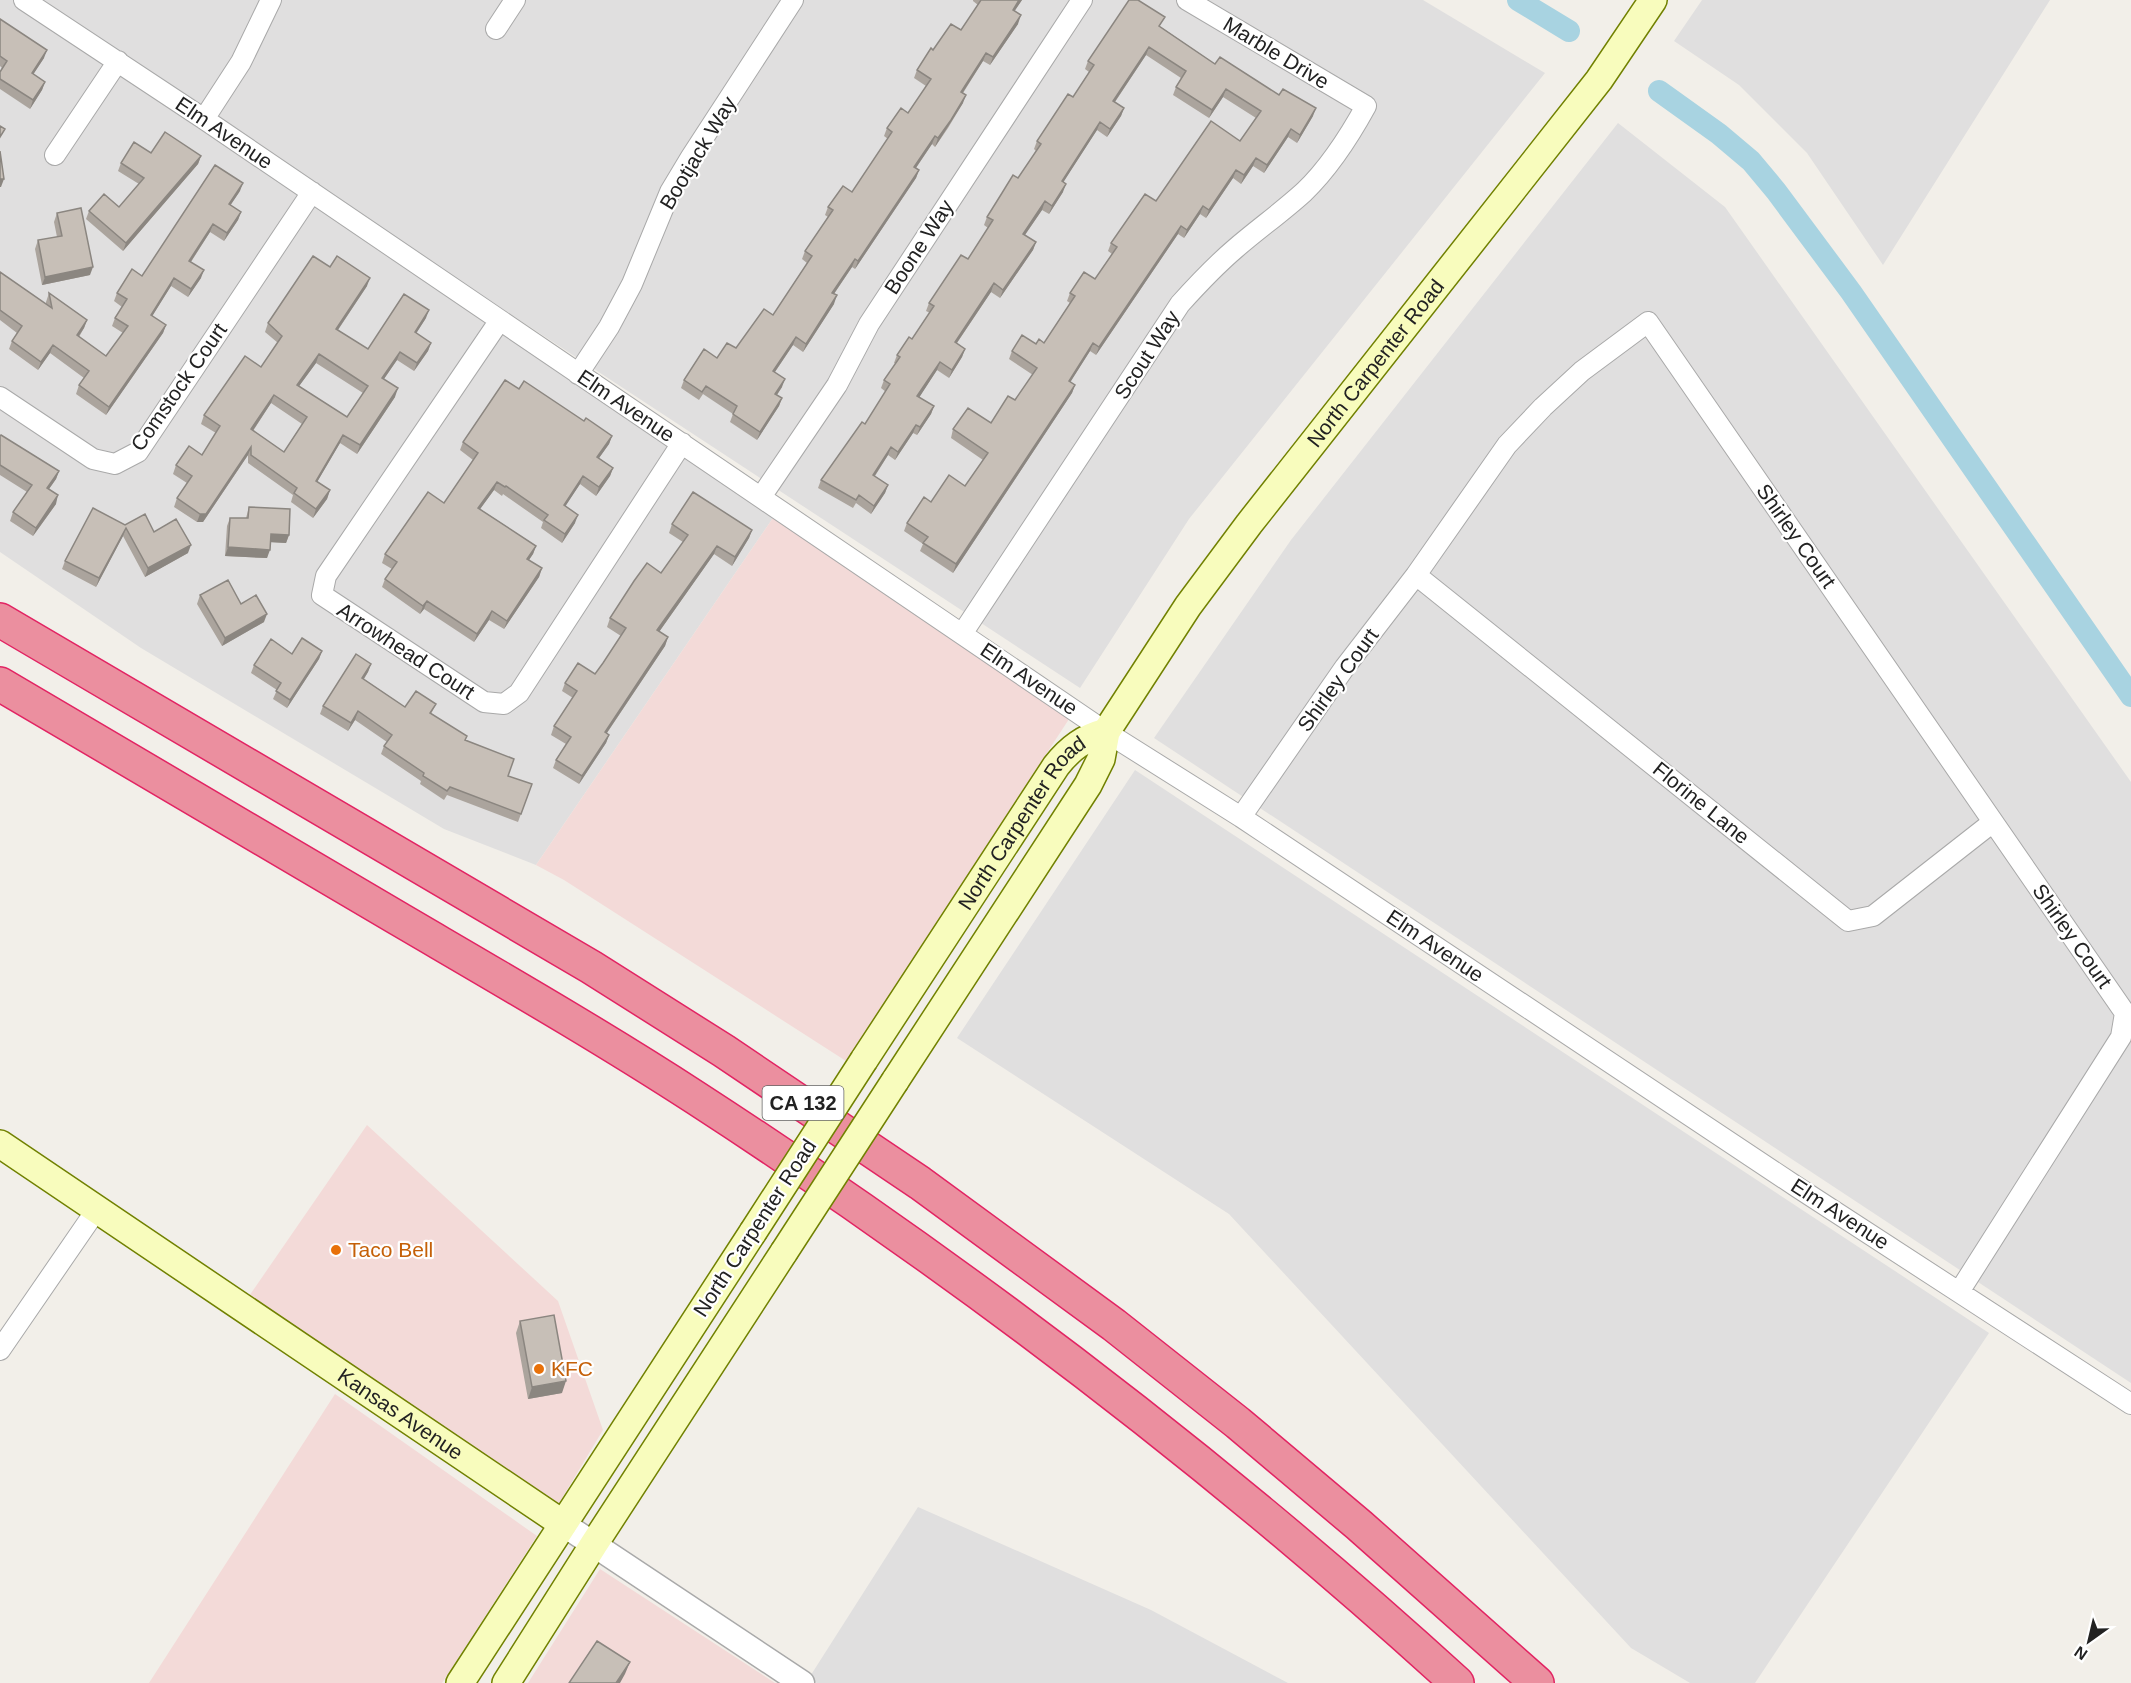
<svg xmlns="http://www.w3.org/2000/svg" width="2131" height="1683" font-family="Arial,sans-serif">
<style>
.residential{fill:#e0dfdf}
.commercial{fill:#f3dad8}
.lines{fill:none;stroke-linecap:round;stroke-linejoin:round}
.canal{stroke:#a8d3e1;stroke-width:22}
.minor-casing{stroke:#a9a9a9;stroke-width:22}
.tertiary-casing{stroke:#a9a9a9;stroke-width:27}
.secondary-casing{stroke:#718101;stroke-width:30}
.motorway-casing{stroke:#e22463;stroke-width:36}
.minor{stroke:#fff;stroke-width:20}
.tertiary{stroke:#fff;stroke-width:24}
.secondary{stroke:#f8fcbd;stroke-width:27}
.motorway{stroke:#eb8f9f;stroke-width:33}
.secondary-bridge-casing{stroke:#718101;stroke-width:30;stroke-linecap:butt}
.secondary-bridge{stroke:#f8fcbd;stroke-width:27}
.wall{fill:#aba49d;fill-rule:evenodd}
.shaded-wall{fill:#8b8680}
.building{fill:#c7bfb7;stroke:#8b8680;stroke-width:1.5;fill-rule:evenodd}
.food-dot{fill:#e8710a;stroke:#fff;stroke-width:2}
.labels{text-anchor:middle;stroke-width:4.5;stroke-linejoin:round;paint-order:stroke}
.shield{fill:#fff;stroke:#646464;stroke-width:1.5}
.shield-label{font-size:20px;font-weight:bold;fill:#222}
.street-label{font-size:21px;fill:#222;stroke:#fff}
.food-label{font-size:21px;fill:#c56008;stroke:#fff;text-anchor:start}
</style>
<rect width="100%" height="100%" fill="#f2efe9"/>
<!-- residential -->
<path class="residential" d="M0 0H14L775 515 536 865 444 829 141 648 0 552Z
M32 0H1423L1545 73 1189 519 1080 688Z
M1702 0H2050L1883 265 1807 153 1739 85 1674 41Z
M1618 123 1725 207 2131 782V1383L1154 738 1291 540Z
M1135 770 1989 1333 1755 1683H1690L1631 1648 1229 1214 957 1038Z
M918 1507 1151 1610 1288 1683H817L809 1678Z"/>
<!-- commercial -->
<path class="commercial" d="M775 515 1071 716 846 1061 564 880 536 865Z
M367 1125 558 1301 603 1430 556 1508 245 1302Z
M335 1394 537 1536 442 1683H149Z
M600 1569 775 1683H528Z"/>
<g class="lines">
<!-- canal -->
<path class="canal" d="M1518 0 1569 31
M1659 91 1719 134 1751 161 1776 191 1851 292 2131 696"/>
<defs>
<path id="minor" d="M24 0 204 119 1106 732 1241 817 1797 1187 2131 1404
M496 29 515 0
M204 119 241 62 271 0
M55 155 118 61
M500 320 326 576 322 595 484 702 504 704 519 693 682 443
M578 374 609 327 632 284 670 192 691 157 793 0
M0 397 93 459 115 464 138 452 312 192
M761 497 837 385 869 324 1082 0
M1416 575 1848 921 1873 916 1993 822
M962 634 1180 304C1198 284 1216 265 1236 248 1258 229 1282 212 1304 192 1329 168 1349 137 1366 106L1187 0
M1241 817 1345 667 1416 575 1507 445 1543 407 1582 371 1648 322 2125 1013 2121 1037 1959 1292
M0 1350 97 1209"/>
<path id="tertiary" d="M563 1524 802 1683"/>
<g id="secondary">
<path id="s1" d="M864 1060 1056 766C1070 748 1084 738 1106 732"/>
<path id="s2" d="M895 1081 1088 785 1101 759 1106 732 1188 606 1249 524 1599 80 1653 0"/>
<path id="s3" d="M0 1144 563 1524"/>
<path d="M460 1683 753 1232"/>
<path d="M506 1683 594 1544 784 1252"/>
</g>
<path id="motorway" d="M0 620 591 967 724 1051 920 1183 1114 1325 1238 1423 1359 1525 1537 1683
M0 684C133 763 266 841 399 919 498 977 599 1035 696 1098 964 1272 1220 1467 1457 1683"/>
</defs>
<!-- minor casing -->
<use href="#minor" class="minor-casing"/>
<!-- tertiary casing -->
<use href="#tertiary" class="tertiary-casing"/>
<!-- secondary casing -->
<use href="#secondary" class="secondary-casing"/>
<!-- motorway casing -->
<use href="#motorway" class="motorway-casing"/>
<!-- minor -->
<use href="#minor" class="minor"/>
<!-- tertiary -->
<use href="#tertiary" class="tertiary"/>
<!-- secondary -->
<use href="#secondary" class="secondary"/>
<!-- motorway -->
<use href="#motorway" class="motorway"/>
<defs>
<path id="secondary-bridge" d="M753 1232 864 1060
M784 1252 895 1081"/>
</defs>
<!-- secondary-bridge casing -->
<use href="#secondary-bridge" class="secondary-bridge-casing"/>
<!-- secondary-bridge -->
<use href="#secondary-bridge" class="secondary-bridge"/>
</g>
<!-- wall -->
<path class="wall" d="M973 0H1022L1014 11 1018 24 990 65 983 61 963 93V103L948 128 935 147 932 144 916 168 919 170 916 178 855 269 852 267 834 294V304L803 352 793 345 775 372 782 387 777 395 782 398 779 406 757 440 730 422 733 414 703 394 699 400 681 388 684 380 717 358 736 348 773 315 807 263 802 259 805 251 828 217 825 215 828 207 852 192 888 139 884 136 887 128 908 113 926 86 914 78 917 70 933 50 961 30 978 5 973 1Z
M0 19 44 58 33 74 45 82 42 90 30 109 0 89V72L2 68 0 66Z
M1161 27 1215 64 1313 116 1297 143 1288 137 1264 173 1253 166 1241 184 1233 178 1206 218 1200 214 1184 238 1178 234 1096 355 1090 351 1070 382 1075 385 1072 393 953 573 920 551 923 544 904 531 907 523 931 502 965 486 983 460 951 438 953 429 991 423 1015 400 1033 375 1009 359 1012 351 1044 343 1070 303 1067 301 1070 293 1095 279 1112 254 1108 251 1111 243 1156 201 1240 141 1256 118 1223 97 1209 118 1173 95 1176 87 1181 78 1146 55 1115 102 1124 108 1121 116 1107 137 1097 130 1063 182V192L1049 214 1042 210 1025 235 1036 242 1033 250 1000 298 991 292 957 343 965 349 962 357 949 378 937 370 919 397 934 406 931 414 917 435 913 433 895 460 888 455 875 476 888 485 885 493 871 514 856 503 853 508 818 488 821 480 865 424 886 392 881 388 884 380 896 364 894 363 897 355 912 339 930 313 926 311 929 303 968 259 988 228 984 225 987 217 1018 178 1036 151 1034 149 1037 141 1073 97 1089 72 1085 69 1088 61Z
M151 153 201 156 198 164 123 251 86 219 89 211 119 207 139 184 118 171 121 163Z
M240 191 230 205 241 212 238 220 224 241 210 232 191 262 201 278 188 297 171 286 152 316 166 325 163 333 106 415 76 394 79 385 84 378 50 353 38 370 9 349 12 341 17 333 0 320V272L46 304V302L49 293 87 320 84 328 79 337 106 356 123 333 112 326 115 318 122 307 114 301 117 293 142 276Z
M57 213 90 275 42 285 35 249 38 240 57 237 54 222Z
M330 267 367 286 338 330 368 349 426 318 416 333 431 343 428 351 414 371 397 360 384 379 395 397 357 454 340 443 317 482 330 490 327 499 313 518 291 502 293 495 248 463V455L203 522H197L174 507 177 498 187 483 173 474 176 465 202 455 216 433 201 424 204 415 261 367 278 343 265 332 268 323ZM316 363 363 393 347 417 299 386ZM271 403 302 424 284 452 253 431Z
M519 389 584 421 612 436 609 444 599 458 613 468 610 476 596 496 580 484 565 506 575 523 562 543 541 528 543 522 503 494 502 496 494 490 480 509 536 546 533 554 529 560 542 568 539 577 504 629 489 620 474 642 424 609 420 614 382 587 385 579 392 569 382 563 385 554 444 503 473 460 460 450 463 442Z
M0 436 59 471 56 479 49 489 56 504 33 536 10 521 13 512 27 492 0 475Z
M249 507 289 535 286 543 270 542 267 558 225 556 227 526 230 518H246Z
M672 524 752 530 749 538 732 566 714 554 659 632 668 637 665 646 607 733 609 735 606 743 579 784 553 768 556 760 566 744 551 735 554 726 573 698 562 691 565 683 595 674 603 663 621 636 607 627 610 618 661 573 683 542 669 533Z
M125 525 154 532 188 553 145 577 123 536 96 587 62 569 65 561Z
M200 595 241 604 264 622 222 646 197 604Z
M322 651 319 659 287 708 273 699 277 690 251 673 254 665 292 654Z
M371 664 368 672 364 679 405 707 436 704 431 714 465 740 508 776 532 784 518 822 447 795 444 800 420 784 421 781 381 754 384 746 387 742 355 720 348 731 320 714 323 706Z
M520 1321 562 1393 528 1399 516 1333Z"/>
<!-- shaded-wall -->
<path class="shaded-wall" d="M1019 0H1022L1010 18 1013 10Z
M1021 15 1018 24 990 65 993 57Z
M1149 47 1146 55 1110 109 1113 101Z
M47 50 44 58 29 81 32 73Z
M986 53 983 61 958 100 961 92Z
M45 82 42 90 30 109 33 100Z
M1226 89 1223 97 1209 118 1212 110Z
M966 95 963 103 935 147 938 138Z
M1124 108 1121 116 1107 137 1110 129Z
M1316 108 1313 116 1297 143 1300 135Z
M1100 122 1097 130 1059 189 1062 181Z
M1291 129 1288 137 1264 173 1267 165Z
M935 136 932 144 911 175 914 167Z
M201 156 198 164 123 251 126 243Z
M1256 158 1253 166 1241 184 1244 175Z
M919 170 916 178 855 269 858 261Z
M1236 170 1233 178 1206 218 1209 210Z
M0 179H4L1 187H0Z
M243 183 240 191 226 212 229 204Z
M1066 184 1063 192 1049 214 1052 206Z
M1045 201 1042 210 1020 242 1023 234Z
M1203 206 1200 214 1184 238 1187 230Z
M241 212 238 220 224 241 227 233Z
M213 224 210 232 186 269 189 261Z
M1181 226 1178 234 1096 355 1099 347Z
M1036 242 1033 250 1000 298 1003 290Z
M855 259 852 267 829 301 832 293Z
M93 267 90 275 42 285 45 277Z
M204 270 201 278 188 297 191 289Z
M174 278 171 286 148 323 151 315Z
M370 278 367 286 333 337 336 329Z
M994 283 991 292 952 350 955 342Z
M837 295 834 304 803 352 806 344Z
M429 310 426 318 412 340 415 332Z
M87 320 84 328 74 343 77 335Z
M166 325 163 333 106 415 109 407Z
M796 337 793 345 770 379 773 371Z
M431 343 428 351 414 371 417 363Z
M1093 343 1090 351 1066 389 1069 381Z
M53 345 50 353 38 370 41 362Z
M965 349 962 357 949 378 952 370Z
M400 352 397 360 379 386 382 378Z
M319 354 316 363 294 393 297 385Z
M940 362 937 370 915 404 917 396Z
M785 379 782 387 772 402 775 394Z
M1075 385 1072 393 953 573 956 564Z
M398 388 395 397 357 454 360 445Z
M274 395 271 403 248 438 251 429Z
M782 398 779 406 757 440 760 432Z
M934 406 931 414 917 435 920 427Z
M916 425 913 433 895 460 898 452Z
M343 435 340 443 313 489 316 481Z
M612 436 609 444 594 465 597 457Z
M251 447 248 455 203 522H197L200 514Z
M891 447 888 455 870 483 873 475Z
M613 468 610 476 596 496 599 487Z
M59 471 56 479 44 496 47 488Z
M583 476 580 484 561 513 564 505Z
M497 482 494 490 475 516 478 508Z
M888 485 885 493 871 514 874 506Z
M330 490 327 499 313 518 316 509Z
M58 495 56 504 33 536 36 528Z
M578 515 575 523 562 543 565 534Z
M126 528 123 536 96 587 99 578Z
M752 530 749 538 732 566 735 557Z
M271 534 289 535 286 543 268 542Z
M191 545 188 553 145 577 148 568Z
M536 546 533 554 524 567 527 559Z
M717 546 714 554 654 639 657 630Z
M228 547 270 550 267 558 225 556Z
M542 568 539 577 504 629 507 621Z
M427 601 424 609 420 614 423 606Z
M492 611 489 620 474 642 477 634Z
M267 614 264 622 222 646 225 638Z
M668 637 665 646 602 740 605 732Z
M322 651 319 659 287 708 290 700Z
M371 664 368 672 359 686 362 678Z
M358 711 355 720 348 731 351 723Z
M609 735 606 743 579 784 582 776Z
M566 1381 562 1393 528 1399 532 1387Z
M630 1662 625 1674 620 1683H616Z"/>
<!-- building -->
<path class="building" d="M981 0H1019L1013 10 1021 15 993 57 986 53 961 92 966 95 951 120 938 138 935 136 914 167 919 170 858 261 855 259 832 293 837 295 806 344 796 337 773 371 785 379 775 394 782 398 760 432 733 414 737 406 706 386 702 392 684 380 704 349 717 358 727 343 736 348 764 309 773 315 812 256 805 251 833 210 828 207 843 186 852 192 892 132 887 128 901 108 908 113 931 79 917 70 931 48 933 50 951 24 961 30Z
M1129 0H1138L1165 17 1159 26 1215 64 1220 57 1279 95 1283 89 1316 108 1300 135 1291 129 1267 165 1256 158 1244 175 1236 170 1209 210 1203 206 1187 230 1181 226 1099 347 1093 343 1069 381 1075 385 956 564 923 543 928 537 907 523 924 497 931 502 949 475 965 486 988 453 953 429 968 408 991 423 1008 396 1015 400 1037 368 1012 351 1022 335 1036 344 1039 339 1044 343 1075 296 1070 293 1084 272 1095 279 1117 247 1111 243 1145 194 1156 201 1211 121 1240 141 1261 111 1226 89 1212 110 1176 87 1186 71 1149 47 1113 101 1124 108 1110 129 1100 122 1062 181 1066 184 1052 206 1045 201 1023 234 1036 242 1003 290 994 283 955 342 965 349 952 370 940 362 917 396 934 406 920 427 916 425 898 452 891 447 873 475 888 485 874 506 859 495 856 500 821 480 862 422 865 424 890 384 884 380 900 357 897 355 909 337 912 339 934 306 929 303 961 255 968 259 993 220 987 217 1002 193 1013 175 1018 178 1041 144 1037 141 1068 94 1073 97 1094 65 1088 61Z
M0 19 47 50 32 73 45 82 33 100 0 79V72L7 61 0 56Z
M0 126 5 129 0 137Z
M165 132 201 156 126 243 89 211 104 194 119 207 144 178 121 163 134 142 151 153Z
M0 151 4 179H0Z
M215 165 243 183 229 204 241 212 227 233 213 224 189 261 204 270 191 289 174 278 151 315 166 325 109 407 79 385 89 371 53 345 41 362 12 341 22 326 0 310V272L52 308 49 293 87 320 77 335 106 356 128 326 115 318 127 299 117 293 132 269 142 276Z
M81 208 93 267 45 277 38 240 62 236 57 213Z
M313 256 330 267 337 256 370 278 336 329 368 349 404 294 429 310 415 332 431 343 417 363 400 352 382 378 398 388 360 445 343 435 316 481 330 490 316 509 294 493 297 488 251 455V447L206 514H200L177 498 192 476 176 465 189 446 202 455 220 426 204 415 245 356 261 367 282 336 268 323ZM319 354 368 386 347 417 297 385ZM274 395 307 417 284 452 251 429Z
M505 380 519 389 524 381 584 421 586 418 612 436 597 457 613 468 599 487 583 476 564 505 578 515 565 534 544 520 548 515 506 486 505 487 497 482 478 508 536 546 527 559 542 568 507 621 492 611 477 634 427 601 423 606 385 579 397 562 385 554 428 492 444 503 478 453 463 442Z
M1 435 59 471 47 488 58 495 36 528 13 512 32 485 0 465V436Z
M693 492 752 530 735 557 717 546 657 630 668 637 605 732 609 735 582 776 556 760 571 737 554 726 577 691 565 683 578 663 595 674 603 663 626 628 610 618 634 581 647 563 661 573 688 535 672 524Z
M249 507 290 509 289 535 271 534 270 550 228 547 230 518H248Z
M93 508 125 525 145 514 154 532 176 519 191 545 148 568 126 528 99 578 65 561Z
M228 580 241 604 256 595 267 614 225 638 200 595Z
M302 638 322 651 290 700 276 691 281 683 254 665 271 639 292 654Z
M356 654 371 664 362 678 405 707 416 691 436 704 430 713 467 736 465 740 514 759 508 776 532 784 521 814 450 787 447 791 423 776 424 773 384 746 392 735 358 711 351 723 323 706Z
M554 1315 566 1381 532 1387 520 1321Z
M597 1641 630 1662 616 1683H569Z"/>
<!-- markers -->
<g class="food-dot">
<circle cx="336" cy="1250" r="6"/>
<circle cx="539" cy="1369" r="6"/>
</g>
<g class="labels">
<!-- shield labels -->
<rect class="shield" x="762.5" y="1086" width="81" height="34" rx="4.5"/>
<g class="shield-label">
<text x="803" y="1110">CA 132</text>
</g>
<!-- street labels -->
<g class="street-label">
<text transform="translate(1276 53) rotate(31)" y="7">Marble Drive</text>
<text transform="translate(224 133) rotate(34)" y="7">Elm Avenue</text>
<text transform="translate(698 153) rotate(-59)" y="7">Bootjack Way</text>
<text transform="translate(919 247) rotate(-57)" y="7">Boone Way</text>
<text transform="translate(1147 355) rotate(-57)" y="7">Scout Way</text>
<text dy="7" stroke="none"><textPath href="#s2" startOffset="867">North Carpenter Road</textPath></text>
<text transform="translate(179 387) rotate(-55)" y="7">Comstock Court</text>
<text transform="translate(626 406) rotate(34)" y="7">Elm Avenue</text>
<text transform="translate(1796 536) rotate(55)" y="7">Shirley Court</text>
<text transform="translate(406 651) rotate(33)" y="7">Arrowhead Court</text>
<text transform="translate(1029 679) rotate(34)" y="7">Elm Avenue</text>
<text transform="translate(1338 680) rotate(-54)" y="7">Shirley Court</text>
<text transform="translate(1701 803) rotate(39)" y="7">Florine Lane</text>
<text dy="7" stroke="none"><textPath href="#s1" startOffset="285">North Carpenter Road</textPath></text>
<text transform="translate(2072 936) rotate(55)" y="7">Shirley Court</text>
<text transform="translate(1435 946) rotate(34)" y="7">Elm Avenue</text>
<text transform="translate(1840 1214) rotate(33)" y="7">Elm Avenue</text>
<text transform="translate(755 1228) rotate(-57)" y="7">North Carpenter Road</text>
<text dy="7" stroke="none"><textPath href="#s3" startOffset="483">Kansas Avenue</textPath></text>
</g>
<!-- food labels -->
<g class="food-label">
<text x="348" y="1257">Taco Bell</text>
<text x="551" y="1376">KFC</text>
</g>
</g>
<!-- north arrow -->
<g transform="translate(2089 1641) rotate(214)" stroke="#ffffff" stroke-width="4.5" paint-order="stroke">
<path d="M0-4.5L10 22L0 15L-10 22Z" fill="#222222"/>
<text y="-9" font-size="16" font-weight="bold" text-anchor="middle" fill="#222222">N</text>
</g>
</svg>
